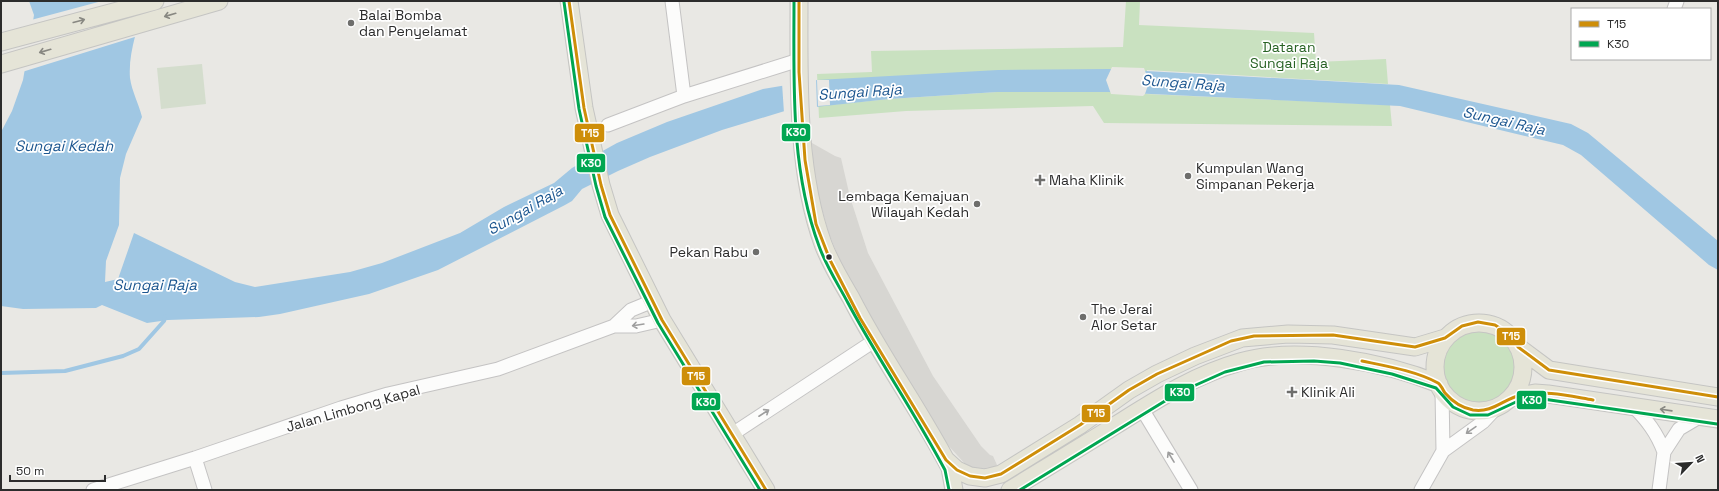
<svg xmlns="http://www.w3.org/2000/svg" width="1719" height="491" font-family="'Space Grotesk',sans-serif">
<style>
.green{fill:#c9e1c0;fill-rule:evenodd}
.cemetery{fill:#d4ddcd}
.plaza{fill:#d7d6d2}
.water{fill:#a0c7e3}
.pier{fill:#e9e8e4}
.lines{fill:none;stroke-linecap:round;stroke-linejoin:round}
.stream{stroke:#a0c7e3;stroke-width:4}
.minor-casing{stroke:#c4c3c3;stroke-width:15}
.major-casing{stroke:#c5c5c3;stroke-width:19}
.minor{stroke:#fcfcfb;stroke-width:13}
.major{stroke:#e5e4d7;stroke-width:17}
.bus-1-casing{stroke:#fff;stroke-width:6}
.bus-2-casing{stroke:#fff;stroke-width:6}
.bus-1{stroke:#ce8e09;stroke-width:3}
.bus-2{stroke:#00a651;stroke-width:3}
.oneway{stroke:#888882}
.oneway2{stroke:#9e9e9e}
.poi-dot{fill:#6e6e6c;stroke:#fff;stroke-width:1.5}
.bus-dot{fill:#2c2c2c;stroke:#fff;stroke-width:1.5}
.labels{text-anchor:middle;stroke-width:3.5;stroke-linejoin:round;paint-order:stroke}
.poi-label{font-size:14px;fill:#2c2c2c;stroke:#fff;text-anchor:start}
.park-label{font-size:14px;fill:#276223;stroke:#fff}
.street-label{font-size:14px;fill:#2c2c2c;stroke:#fff}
.water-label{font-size:15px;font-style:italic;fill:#1d5790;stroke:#fff}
.line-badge{stroke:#fff;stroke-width:1.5}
.badge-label{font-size:11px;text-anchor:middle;font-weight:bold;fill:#fff}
</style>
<rect width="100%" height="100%" fill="#e9e8e4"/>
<!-- green -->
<path class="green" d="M1126 1H1140L1139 25 1314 33 1316 62 1386 59 1388 84 1147 70 1146 94 1390 105 1392 126 1104 123 1093 106 906 111 819 118 817 74 872 72 871 51 1123 47ZM1107 74 1109 92H997L889 99 830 105Z
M1443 367a37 37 0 1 1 74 0a37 37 0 1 1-74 0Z"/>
<!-- cemetery -->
<path class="cemetery" d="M202 64 206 104 161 109 157 68Z"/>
<!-- plaza -->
<path class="plaza" d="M812 143 835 156 841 158 850 197 868 253 933 376 981 446 990 455 993 456 997 465 995 467 975 469 967 466 946 443 900 370 844 271 828 231 818 194 813 171Z"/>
<!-- water -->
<path class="water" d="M29 1H145C139 25 128 52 130 78 132 92 139 104 142 117L126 154 120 178 119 225 106 261 105 282 118 279 134 233 235 282 255 287 350 272 382 263 460 233 504 207 554 183 572 168 617 143 667 122 763 89 817 80 998 70 1110 69 1399 85 1571 124 1588 133 1718 241V270L1709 265 1581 155 1563 145 1400 106 1109 92H997L889 99 788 110 722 130 650 157 618 171 582 189 572 201 565 205 438 270 369 294 280 314 259 317 168 320 147 323 102 305 96 308 23 309 1 306V132L12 111 23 80 34 15Z"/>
<!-- pier -->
<path class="pier" d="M102 1H147L138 36 22 72 31 20Z
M1112 67 1144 68 1149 82 1145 94 1143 96 1111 94 1106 80Z
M816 78 817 108 784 113 782 83Z
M817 80H829L830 105 818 106Z"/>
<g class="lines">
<!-- stream -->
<path class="stream" d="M1 373 65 371 123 356 139 349 164 321 165 316"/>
<defs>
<path id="minor" d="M672 1 684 96
M1674 9 1677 1
M608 125 684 96 799 60
M614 326H636L662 320
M1442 391 1443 451
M1632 405C1647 420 1657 433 1664 452
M1142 409 1191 490
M731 435 874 341
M195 458 205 490
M93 490 195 458 341 408 388 394 498 369 614 326 631 310 653 301
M1421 490 1443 451 1483 422 1497 407
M1659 490 1664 452 1679 429 1701 416"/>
<path id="major" d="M569 1 584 108 601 185 610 215 662 320 766 490
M799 1C799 79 796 170 823 244 830 263 841 281 851 298 881 357 920 410 950 468L954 490
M1 42 155 1
M1 64 219 1
M1435 367a44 44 0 1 1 88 0a44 44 0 1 1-88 0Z
M1518 347 1549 370 1718 397
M1510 398 1535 393 1548 394 1718 419
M946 460 957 470 970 476 985 478 1001 474 1080 425 1129 390 1157 374 1195 356 1242 338 1288 334 1333 335 1415 347 1445 338
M1010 490C1046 468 1081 447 1116 425 1156 400 1194 375 1240 362 1298 345 1385 362 1439 384"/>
</defs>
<!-- minor casing -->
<use href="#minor" class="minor-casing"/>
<!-- major casing -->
<use href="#major" class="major-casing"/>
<!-- minor -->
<use href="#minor" class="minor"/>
<!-- major -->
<use href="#major" class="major"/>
<defs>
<path id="bus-1" d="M569 1 584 108 601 185 610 215 662 320 766 490
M799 1V72L805 160 816 224 830 260 860 318 946 460 957 470 970 476 985 478 1001 474 1080 425 1129 390 1157 374 1231 341 1254 336 1333 335 1415 347 1445 338 1462 326 1478 322 1495 325 1509 334 1518 347 1549 370 1718 397
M1362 361C1386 366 1416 371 1438 383 1441 385 1443 390 1445 393 1452 401 1462 408 1473 410 1493 413 1503 399 1521 395 1545 390 1569 396 1593 400"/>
<path id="bus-2" d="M794 1C794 83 790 168 819 246 826 266 838 284 848 303 878 359 915 413 945 470L949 490
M564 2 579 109 596 186 605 217 658 323 760 490
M1020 490 1178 393 1225 372 1264 362 1314 361 1340 363 1392 374 1436 388 1453 407 1470 415H1488L1518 401 1543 399 1717 424"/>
</defs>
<!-- bus-1 casing -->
<use href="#bus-1" class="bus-1-casing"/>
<!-- bus-2 casing -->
<use href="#bus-2" class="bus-2-casing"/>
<!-- bus-1 -->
<use href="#bus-1" class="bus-1"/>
<!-- bus-2 -->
<use href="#bus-2" class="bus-2"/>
</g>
<!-- one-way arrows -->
<defs><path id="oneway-shaft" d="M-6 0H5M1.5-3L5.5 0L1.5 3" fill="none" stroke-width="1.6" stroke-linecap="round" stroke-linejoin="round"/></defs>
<g class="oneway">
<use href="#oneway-shaft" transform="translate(170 15) rotate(164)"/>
<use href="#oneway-shaft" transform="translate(79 21) rotate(-15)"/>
<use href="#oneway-shaft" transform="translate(45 51) rotate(164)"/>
<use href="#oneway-shaft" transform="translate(1666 410) rotate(-172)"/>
</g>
<g class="oneway2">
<use href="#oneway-shaft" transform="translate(638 325) rotate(171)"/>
<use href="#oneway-shaft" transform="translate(764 413) rotate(-33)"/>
<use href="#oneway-shaft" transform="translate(1471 430) rotate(145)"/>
<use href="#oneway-shaft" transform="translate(1171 457) rotate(-121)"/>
</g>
<!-- markers -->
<g class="poi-dot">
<circle cx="351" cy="23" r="4"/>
<circle cx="1188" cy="176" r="4"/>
<path d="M1038 174h4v4h4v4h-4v4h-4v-4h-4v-4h4z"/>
<circle cx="977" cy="204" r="4"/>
<circle cx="756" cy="252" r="4"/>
<circle cx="1083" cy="317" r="4"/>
<path d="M1290 386h4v4h4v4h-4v4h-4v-4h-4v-4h4z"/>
</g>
<circle class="bus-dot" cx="829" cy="257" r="3.5"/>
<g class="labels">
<!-- poi labels -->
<g class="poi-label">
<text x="359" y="20">Balai Bomba<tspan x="359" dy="16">dan Penyelamat</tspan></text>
<text x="1196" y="173">Kumpulan Wang<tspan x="1196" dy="16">Simpanan Pekerja</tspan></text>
<text x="1049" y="185">Maha Klinik</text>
<text x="969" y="201" text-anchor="end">Lembaga Kemajuan<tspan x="969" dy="16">Wilayah Kedah</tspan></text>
<text x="748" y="257" text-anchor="end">Pekan Rabu</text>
<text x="1091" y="314">The Jerai<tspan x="1091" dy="16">Alor Setar</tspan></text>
<text x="1301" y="397">Klinik Ali</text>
</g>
<!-- park labels -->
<g class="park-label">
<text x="1289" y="52">Dataran<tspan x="1289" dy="16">Sungai Raja</tspan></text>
</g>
<!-- street labels -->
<g class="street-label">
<text transform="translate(353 408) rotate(-16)" y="5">Jalan Limbong Kapal</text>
</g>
<!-- water labels -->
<g class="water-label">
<text transform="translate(1183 83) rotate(4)" y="5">Sungai Raja</text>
<text transform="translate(860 92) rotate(-4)" y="5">Sungai Raja</text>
<text transform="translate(1504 121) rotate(13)" y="5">Sungai Raja</text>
<text x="64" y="151">Sungai Kedah</text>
<text transform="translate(525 210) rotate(-30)" y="5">Sungai Raja</text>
<text x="155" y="290">Sungai Raja</text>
</g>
</g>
<g class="line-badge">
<rect x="781" y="123" width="30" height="19" rx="4" fill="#00a651"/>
<rect x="574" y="123" width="31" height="20" rx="4" fill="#ce8e09"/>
<rect x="576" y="153" width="30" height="20" rx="4" fill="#00a651"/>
<rect x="1496" y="327" width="30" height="19" rx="4" fill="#ce8e09"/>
<rect x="681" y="366" width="30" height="20" rx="4" fill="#ce8e09"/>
<rect x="1164" y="383" width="31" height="19" rx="4" fill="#00a651"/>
<rect x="1516" y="390" width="31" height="20" rx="4" fill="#00a651"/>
<rect x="691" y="392" width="30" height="19" rx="4" fill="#00a651"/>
<rect x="1081" y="404" width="30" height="19" rx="4" fill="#ce8e09"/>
</g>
<g class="badge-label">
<text x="796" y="136">K30</text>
<text x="590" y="137">T15</text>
<text x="591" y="167">K30</text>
<text x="1511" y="340">T15</text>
<text x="696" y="380">T15</text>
<text x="1180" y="396">K30</text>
<text x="1532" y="404">K30</text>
<text x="706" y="406">K30</text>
<text x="1096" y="417">T15</text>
</g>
<!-- border -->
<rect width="1719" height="491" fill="none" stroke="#2c2c2c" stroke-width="4"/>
<!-- legend -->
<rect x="1571" y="8" width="140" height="52" fill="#ffffff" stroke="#ababab"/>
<rect x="1579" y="21" width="20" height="6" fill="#ce8e09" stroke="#ababab"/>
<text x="1607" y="28" font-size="12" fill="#2c2c2c">T15</text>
<rect x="1579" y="41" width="20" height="6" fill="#00a651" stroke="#ababab"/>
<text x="1607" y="48" font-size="12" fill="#2c2c2c">K30</text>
<!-- north arrow -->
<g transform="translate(1691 463) rotate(65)" stroke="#ffffff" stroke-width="3" paint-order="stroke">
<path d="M0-3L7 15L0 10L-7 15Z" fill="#2c2c2c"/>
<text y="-6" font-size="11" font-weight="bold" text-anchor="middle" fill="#2c2c2c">N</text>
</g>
<!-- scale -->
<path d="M10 475v6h95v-6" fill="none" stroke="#2c2c2c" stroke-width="2"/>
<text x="16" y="475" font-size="12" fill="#2c2c2c" stroke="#ffffff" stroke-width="3" paint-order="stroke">50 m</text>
</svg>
